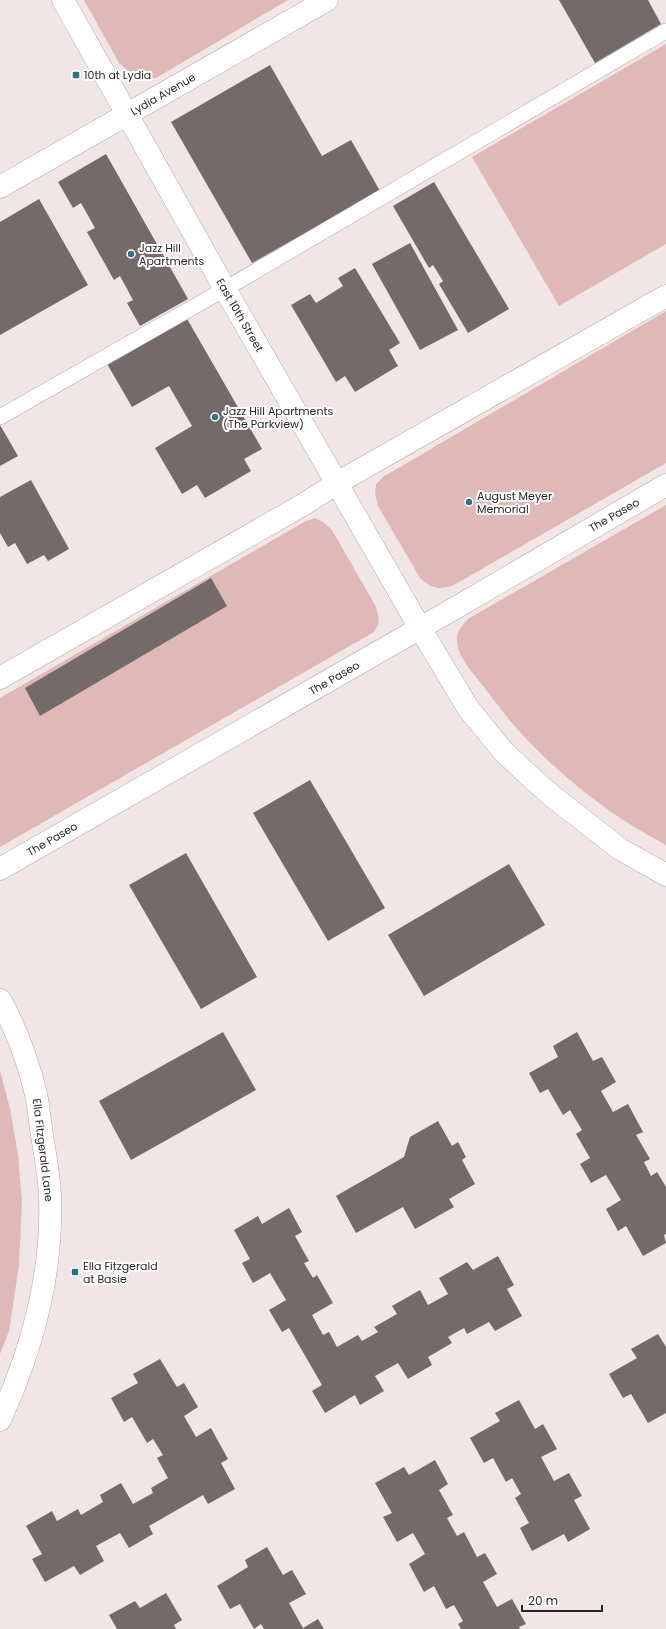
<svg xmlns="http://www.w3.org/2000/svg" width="666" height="1629" font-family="Poppins,sans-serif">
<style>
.green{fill:#deb9b8}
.building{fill:#756a6a}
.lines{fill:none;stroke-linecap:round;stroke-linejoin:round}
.lane-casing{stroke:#b2a6a6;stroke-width:16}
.street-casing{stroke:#b2a6a6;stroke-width:23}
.secondary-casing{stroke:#b2a6a6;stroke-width:23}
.primary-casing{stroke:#b2a6a6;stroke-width:23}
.lane{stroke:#fff;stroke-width:15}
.street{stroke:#fff;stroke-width:22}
.secondary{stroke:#fff;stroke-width:22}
.primary{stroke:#fff;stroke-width:22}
.poi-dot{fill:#307384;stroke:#fff;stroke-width:1.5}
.labels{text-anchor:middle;stroke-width:4;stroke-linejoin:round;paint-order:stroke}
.poi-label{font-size:11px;fill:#2a2525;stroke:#fff;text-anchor:start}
.street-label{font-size:11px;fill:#2a2525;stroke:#fff}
</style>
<rect width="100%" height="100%" fill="#f2e5e5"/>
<!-- green -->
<path class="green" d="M84 0H288L156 78H136L119 63Z
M666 44V244L559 306 472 157Z
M666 311V463L454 585C438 590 432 589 420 578L378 506 375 494 376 484 383 477Z
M666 505V845C610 816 553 771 512 723 502 711 493 699 484 687 474 674 457 657 457 640 456 632 463 625 468 619Z
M315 518 323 522 332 530 375 605C379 616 381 622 374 632L0 847V698L304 522Z
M0 1070 10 1109 18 1154 22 1201 19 1265 9 1331 0 1354Z"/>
<!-- building -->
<path class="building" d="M559 0H648L661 24 595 63Z
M270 65 322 156 351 140 380 191 252 263 171 122Z
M106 154 188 299 140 326 127 303 133 300 120 276 114 280 87 232 95 228 81 203 73 208 58 182Z
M434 182 509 309 468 333 439 284 443 281 433 265 429 268 393 206Z
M39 199 88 285 0 335V222Z
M410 243 458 330 420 350 372 264Z
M355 268 400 343 389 350 398 366 355 392 345 376 336 382 291 305 310 294 316 303 343 286 338 278Z
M186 317 262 449 244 459 251 471 205 498 197 485 182 494 155 448 192 426 169 386 132 407 106 362Z
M0 425 18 456 0 466Z
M31 480 69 549 48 561 44 555 27 564 15 543 8 547 0 533V497Z
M211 578 227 606 40 716 25 688Z
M310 780 385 908 328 941 253 813Z
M186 853 257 977 201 1009 129 885Z
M509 864 545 925 424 996 388 935Z
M223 1032 256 1090 131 1160 99 1101Z
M577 1032 593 1061 602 1057 616 1082 601 1091 613 1112 628 1104 643 1132 636 1135 650 1159 644 1162 651 1176 657 1172 666 1187V1234L664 1235 666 1243 643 1256 626 1226 618 1231 606 1209 621 1200 606 1175 591 1183 580 1164 590 1158 576 1134 582 1130 570 1110 563 1115 548 1089 540 1093 529 1073 558 1057 553 1046Z
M438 1121 452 1146 458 1142 466 1157 462 1160 475 1184 449 1199 454 1207 415 1229 403 1207 356 1233 336 1196 404 1157 410 1137Z
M289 1208 302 1232 295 1236 309 1261 304 1263 313 1278 317 1275 333 1303 312 1315 323 1335 329 1332 337 1347 358 1335 362 1341 378 1332 374 1327 397 1314 392 1306 420 1290 428 1305 448 1294 439 1278 467 1262 473 1270 498 1256 514 1285 507 1289 522 1316 495 1331 489 1322 467 1334 464 1328 448 1337 452 1343 428 1357 432 1365 408 1379 398 1363 375 1376 384 1391 360 1405 355 1395 325 1413 312 1391 322 1385 289 1328 282 1332 269 1310 286 1300 270 1273 253 1283 242 1263 250 1259 234 1230 258 1216 262 1224Z
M658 1334 666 1347V1413L648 1423 631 1394 623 1398 609 1374 637 1358 631 1349Z
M160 1359 177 1387 184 1383 198 1407 184 1416 196 1437 211 1428 228 1459 221 1463 235 1489 208 1504 203 1495 149 1526 153 1534 129 1548 120 1533 96 1546 104 1561 80 1575 74 1566 45 1582 32 1559 42 1554 26 1526 52 1511 57 1521 78 1509 81 1515 103 1502 100 1495 121 1483 133 1504 153 1493 151 1488 168 1478 157 1458 163 1455 153 1439 147 1443 132 1417 124 1422 111 1398 138 1383 133 1374Z
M519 1400 535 1429 543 1424 557 1449 541 1457 554 1481 569 1473 582 1496 574 1500 590 1529 568 1542 564 1534 532 1551 520 1528 529 1523 515 1498 521 1494 512 1478 506 1482 493 1458 484 1463 470 1438 500 1421 495 1413Z
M435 1460 448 1484 439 1490 453 1515 447 1518 457 1536 464 1532 477 1557 485 1553 497 1574 483 1582 497 1607 512 1599 526 1624 519 1627 520 1629H461L458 1624 463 1621 454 1605 446 1609 434 1586 424 1592 409 1564 425 1554 413 1533 397 1542 383 1517 392 1513 375 1483 404 1467 409 1475Z
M267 1547 283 1575 292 1570 306 1594 289 1603 303 1628 318 1619 324 1629H264L261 1624 254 1629 240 1604 230 1609 217 1586 248 1567 245 1560Z
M166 1593 182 1620 174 1625 176 1629H117L109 1615 135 1601 140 1608Z"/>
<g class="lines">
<defs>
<path id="lane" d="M0 417 225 289 666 31"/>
<path id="street" d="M0 187 327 0"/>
<path id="secondary" d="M63 0 225 289 420 628 468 708 503 751 524 771 552 796 620 849 666 875
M0 1000C15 1025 31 1070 37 1099 39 1111 40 1123 42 1135 45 1154 49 1175 50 1195 53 1272 32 1350 0 1420"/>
<path id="primary" d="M0 678 306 503 337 483 666 296
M0 869 450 611 666 485"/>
</defs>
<!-- lane casing -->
<use href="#lane" class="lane-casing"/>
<!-- street casing -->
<use href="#street" class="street-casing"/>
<!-- secondary casing -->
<use href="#secondary" class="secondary-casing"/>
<!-- primary casing -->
<use href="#primary" class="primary-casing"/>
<!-- lane -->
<use href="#lane" class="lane"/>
<!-- street -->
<use href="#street" class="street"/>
<!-- secondary -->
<use href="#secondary" class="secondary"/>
<!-- primary -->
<use href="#primary" class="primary"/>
</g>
<!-- markers -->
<g class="poi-dot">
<rect x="72" y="71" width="8" height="8" rx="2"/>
<circle cx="131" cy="254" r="4"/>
<circle cx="215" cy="417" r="4"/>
<circle cx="469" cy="502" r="4"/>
<rect x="71" y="1268" width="8" height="8" rx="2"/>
</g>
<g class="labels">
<!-- poi labels -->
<g class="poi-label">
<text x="84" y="79">10th at Lydia</text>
<text x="139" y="252">Jazz Hill<tspan x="139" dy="13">Apartments</tspan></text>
<text x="223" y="415">Jazz Hill Apartments<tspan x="223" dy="13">(The Parkview)</tspan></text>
<text x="477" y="500">August Meyer<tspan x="477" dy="13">Memorial</tspan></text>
<text x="83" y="1270">Ella Fitzgerald<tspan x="83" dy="13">at Basie</tspan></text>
</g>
<!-- street labels -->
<g class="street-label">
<text transform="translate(163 94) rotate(-30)" y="4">Lydia Avenue</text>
<text transform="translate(240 315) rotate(60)" y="4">East 10th Street</text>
<text transform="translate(614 515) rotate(-30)" y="4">The Paseo</text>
<text transform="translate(334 678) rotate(-30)" y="4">The Paseo</text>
<text transform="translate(52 839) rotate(-30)" y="4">The Paseo</text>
<text transform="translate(43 1150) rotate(83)" y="4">Ella Fitzgerald Lane</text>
</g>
</g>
<!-- scale -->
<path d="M522 1605v6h80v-6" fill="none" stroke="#2a2525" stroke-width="2"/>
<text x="528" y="1605" font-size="12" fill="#2a2525" stroke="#ffffff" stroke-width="3" paint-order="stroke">20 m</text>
</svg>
